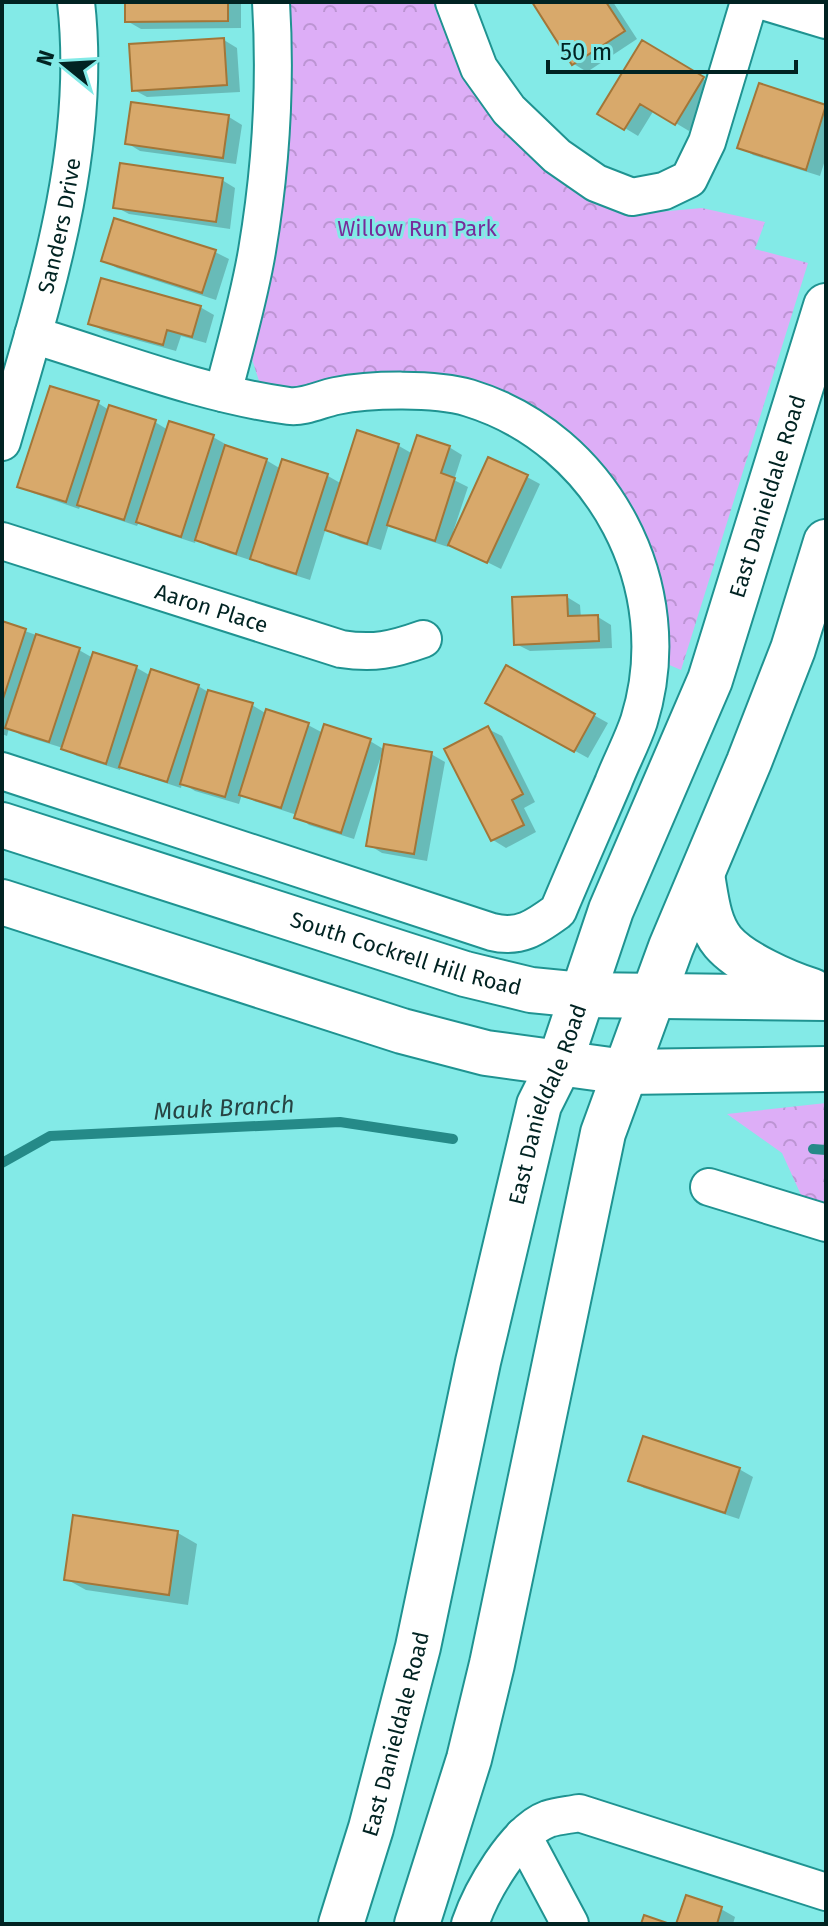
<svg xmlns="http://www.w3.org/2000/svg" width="828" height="1926" font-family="'Fira Sans',sans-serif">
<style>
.forest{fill:url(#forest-crowns)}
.shadow{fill:#0003}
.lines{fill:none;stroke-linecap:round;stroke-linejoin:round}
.stream{stroke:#258a88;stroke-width:10}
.building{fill:#d8a96b;stroke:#a37638;stroke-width:2}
.minor-casing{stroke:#1f9391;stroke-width:40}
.major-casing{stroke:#1f9391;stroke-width:48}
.minor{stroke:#fff;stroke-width:36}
.major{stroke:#fff;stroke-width:44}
.labels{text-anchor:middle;stroke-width:6;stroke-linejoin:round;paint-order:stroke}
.street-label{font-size:22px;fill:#012322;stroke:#83eae7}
.park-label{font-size:22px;fill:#782b9a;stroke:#83eae7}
.water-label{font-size:24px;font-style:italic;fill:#274443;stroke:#83eae7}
</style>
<defs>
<pattern id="forest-crowns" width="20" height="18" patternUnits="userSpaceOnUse" patternTransform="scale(2)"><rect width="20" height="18" fill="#ddaef7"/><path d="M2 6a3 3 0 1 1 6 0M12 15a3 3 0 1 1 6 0" fill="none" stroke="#bc95d3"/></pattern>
</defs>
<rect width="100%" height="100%" fill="#83eae7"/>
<!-- forest -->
<path class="forest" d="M282 2H448L461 42 636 214 702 208 765 222 755 249 808 263 681 670 658 660 623 512 488 395 420 372 292 400 261 387 249 350Z
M826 1103V1208L806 1206 782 1153 727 1114Z"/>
<!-- shadow -->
<path class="shadow" d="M127 2H241V28L141 29 127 21Z
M536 2H613L637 39 587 72 574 64Z
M224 40 237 48 240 92 147 97 134 90Z
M643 42 716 87 689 131 654 110 638 136 600 113Z
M760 85 826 107V157L820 176 753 155 740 147Z
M229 117 242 125 236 164 140 151 127 143Z
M222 180 235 188 230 229 129 214 116 207Z
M215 252 229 259 216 300 117 268 103 260Z
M200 307 214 315 206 343 181 336 176 351 104 331 90 323Z
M98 403 109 410 155 422 168 430 171 423 213 437 227 445 226 447 266 460 281 469 284 462 328 476 342 484 358 433 399 446 413 454 449 447 462 455 454 480 468 487 453 532 456 533 527 477 540 484 501 569 449 543 448 547 403 532 389 524 381 550 340 537 326 528 310 580 266 566 250 557V560L210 547 196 539 195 543 152 529 139 522 137 526 92 511 81 505 79 509 33 493 19 486Z
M567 597 580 605 581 618 598 617 611 625 612 648 530 651 516 644Z
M2 623 79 650 93 658 94 654 137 668 151 676 198 686 210 693 252 705 267 714 308 725 323 733 325 726 370 741 385 750 431 754 445 762 427 861 382 853 369 845 384 757 381 756 354 839 309 825 297 815 254 801 242 794 239 804 195 791 182 783 181 788 135 773 121 765 120 770 77 756 63 748 21 735 9 728 7 736 2 734Z
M507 667 608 723 588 758 488 703Z
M488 729 502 736 535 802 524 808 536 832 506 848 493 840Z
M739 1469 753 1477 739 1519 644 1488 631 1480Z
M178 1533 197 1544 188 1605 86 1590 66 1579Z
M687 1898 721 1909 735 1917 733 1924H678Z"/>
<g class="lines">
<!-- stream -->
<path class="stream" d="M813 1149 826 1150
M2 1163 50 1136 340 1122 453 1139"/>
</g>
<!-- building -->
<path class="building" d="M125 2H228V21L125 22Z
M532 2H606L625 31 572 65Z
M224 38 227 85 132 91 129 44Z
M642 40 704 77 675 125 640 104 624 130 597 114Z
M759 83 826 105 806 170 737 148Z
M131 102 229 115 223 158 125 144Z
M120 163 223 178 216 222 113 208Z
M114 218 216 250 202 293 101 261Z
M101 278 201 306 192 337 167 330 163 345 88 324Z
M50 386 99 401 66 502 17 487Z
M109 405 156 420 124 520 77 505Z
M169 421 214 435 181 537 136 522Z
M357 430 399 444 367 544 325 530Z
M417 435 450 446 441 473 455 478 435 541 387 525Z
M225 445 267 459 236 554 195 540Z
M488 457 528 475 487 563 448 545Z
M282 459 328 474 296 574 250 559Z
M567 595 568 616 598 615 599 641 514 645 512 597Z
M2 621 26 629 2 702Z
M36 634 80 648 49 742 5 728Z
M93 652 137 666 106 764 61 749Z
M506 665 595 714 574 752 485 703Z
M151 669 199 685 167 782 119 767Z
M208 690 253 703 225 797 180 784Z
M266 709 309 723 281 808 239 795Z
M324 724 371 739 341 833 294 818Z
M488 726 523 794 512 800 524 825 491 841 444 749Z
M384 744 432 752 414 854 366 846Z
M643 1436 740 1468 725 1513 628 1481Z
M73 1515 178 1531 169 1595 64 1580Z
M686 1895 722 1907 717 1924H676Z
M644 1915 670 1924H641Z"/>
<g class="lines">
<defs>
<g id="minor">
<path d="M454 2 479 68 509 110 557 156 596 183 632 197 664 191 689 179 707 142 749 2"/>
<path d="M766 2 826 20"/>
<path d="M223 393C235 346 249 299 257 251 271 168 276 85 271 2"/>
<path id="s1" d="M2 442C43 300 93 152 76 2"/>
<path id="s2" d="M2 541 341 649C374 654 392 650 423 639"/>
<path d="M2 771 492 932C520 939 536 927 558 911 576 868 595 825 613 783 621 762 632 742 639 721 681 587 603 439 469 398 436 388 370 389 336 396 321 399 304 408 289 406 205 395 115 360 33 335"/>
<path d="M709 1187 826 1223"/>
<path d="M523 1836 570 1924"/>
<path d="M470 1924C481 1892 515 1831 548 1819 557 1816 569 1815 579 1813L826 1892"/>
</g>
<g id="major">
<path id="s3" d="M2 825 465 974 531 990 582 995 826 998"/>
<path d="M702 875C706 897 708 924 723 942 741 963 786 983 812 991"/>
<path d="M2 902 402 1031 486 1053 625 1072 826 1069"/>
<path id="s4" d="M341 1924 371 1828 418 1647 478 1362 539 1105 559 1065 611 910 710 680 826 306"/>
<path d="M417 1924 469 1759 492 1664 603 1133 671 947 749 762 793 649 826 542"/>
</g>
</defs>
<!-- minor casing -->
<use href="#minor" class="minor-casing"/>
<!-- major casing -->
<use href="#major" class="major-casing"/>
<!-- minor -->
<use href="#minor" class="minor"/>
<!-- major -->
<use href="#major" class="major"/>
</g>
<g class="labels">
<!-- street labels -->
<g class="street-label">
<text dy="8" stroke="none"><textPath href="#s1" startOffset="224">Sanders Drive</textPath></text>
<text dy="8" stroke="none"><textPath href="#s4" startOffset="1494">East Danieldale Road</textPath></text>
<text dy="8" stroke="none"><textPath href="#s2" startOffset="220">Aaron Place</textPath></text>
<text dy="8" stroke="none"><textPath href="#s3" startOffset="424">South Cockrell Hill Road</textPath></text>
<text dy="8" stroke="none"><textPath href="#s4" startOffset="846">East Danieldale Road</textPath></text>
<text dy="8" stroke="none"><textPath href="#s4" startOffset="198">East Danieldale Road</textPath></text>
</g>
<!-- park labels -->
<g class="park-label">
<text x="417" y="236">Willow Run Park</text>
</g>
<!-- water labels -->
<g class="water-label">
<text transform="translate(224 1108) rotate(-3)" y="8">Mauk Branch</text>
</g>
</g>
<!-- border -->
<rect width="828" height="1926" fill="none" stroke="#012322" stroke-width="8"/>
<!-- north arrow -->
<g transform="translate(64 64) rotate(288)" stroke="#83eae7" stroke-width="6" paint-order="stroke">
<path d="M0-6L14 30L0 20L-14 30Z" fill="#012322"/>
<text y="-12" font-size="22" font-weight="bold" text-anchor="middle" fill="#012322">N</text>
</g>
<!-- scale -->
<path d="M548 60v12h248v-12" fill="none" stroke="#012322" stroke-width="4"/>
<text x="560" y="60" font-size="24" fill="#012322" stroke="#83eae7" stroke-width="6" paint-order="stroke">50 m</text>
</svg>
